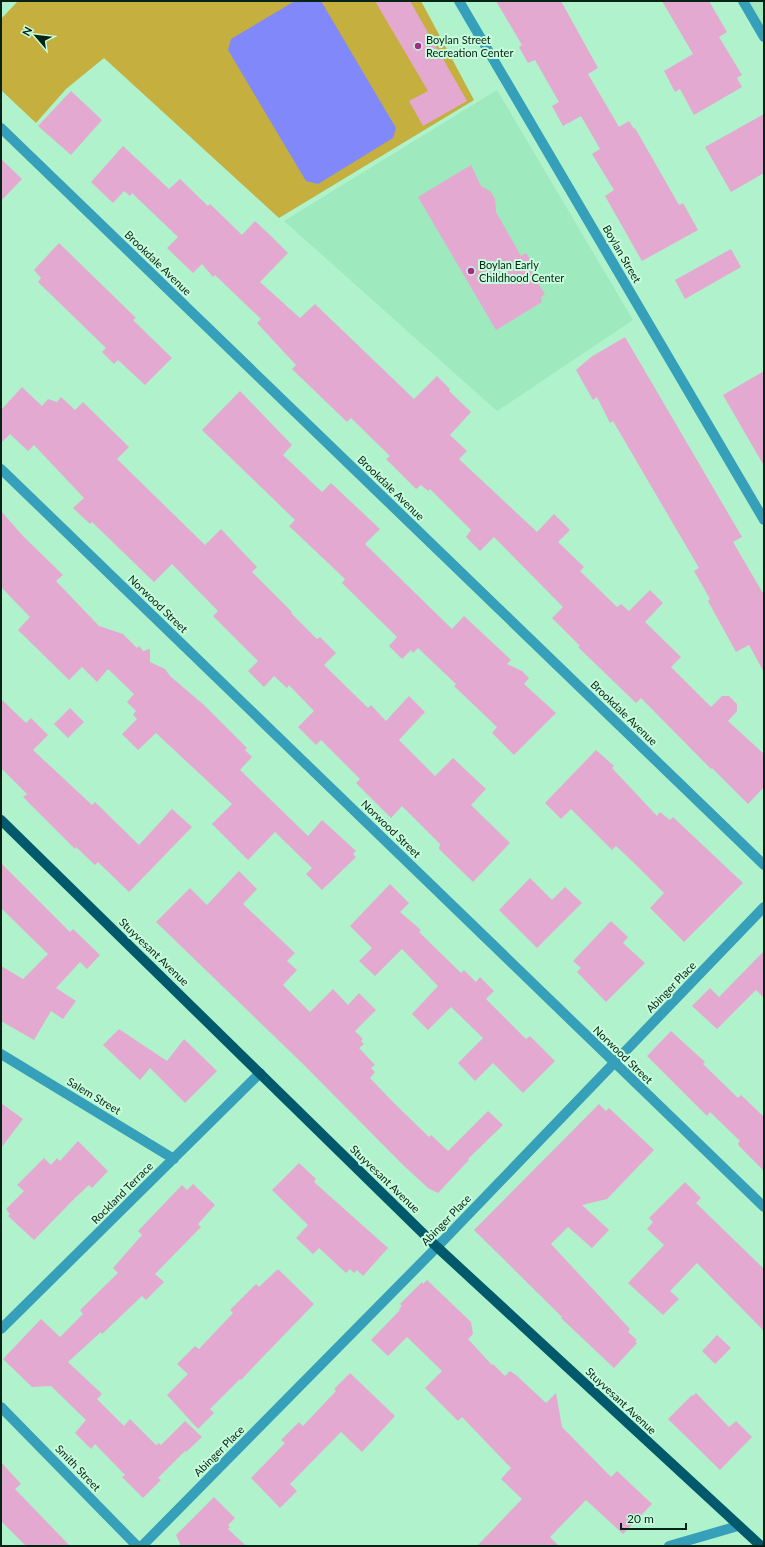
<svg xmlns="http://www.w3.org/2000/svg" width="765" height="1547" font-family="Lato,sans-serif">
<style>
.built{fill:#9ee9be}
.green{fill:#c4af3f}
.water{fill:#8188f9}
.building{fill:#e4a9d1}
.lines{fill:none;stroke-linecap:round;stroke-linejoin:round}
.minor{stroke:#369fba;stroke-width:10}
.major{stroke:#03596c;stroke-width:10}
.poi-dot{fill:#a22d87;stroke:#c7fcdd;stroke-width:1.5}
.labels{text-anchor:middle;stroke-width:4;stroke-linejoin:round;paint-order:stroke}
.poi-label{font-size:11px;fill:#072315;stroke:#c7fcdd;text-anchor:start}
.street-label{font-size:11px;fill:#072315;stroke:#c7fcdd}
</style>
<rect width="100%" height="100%" fill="#aff2cb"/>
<!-- built -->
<path class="built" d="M749 1H764V27Z
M497 90 633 320 497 411 284 221Z"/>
<!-- green -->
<path class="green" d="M18 1H421L474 100 279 218 104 58 66 89 36 123 1 90V19Z"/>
<!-- water -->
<path class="water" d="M295 1H321L396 128 393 138 318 184 306 181 228 50 231 39Z"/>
<!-- building -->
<path class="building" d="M375 1H410L467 101 423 126 409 101 428 91Z
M496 1H561L598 68 588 74 619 127 629 121 634 129 635 128 679 205 683 203 698 230 642 261 605 196 614 190 592 154 600 149 581 116 563 126 552 106 559 102 535 60 528 63 519 47 522 45 519 40Z
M662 1H709L727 32 719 37 742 75 737 78 742 87 694 115 680 89 675 92 664 71 693 54Z
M71 91 102 120 71 155 38 126Z
M764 114V173L731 192 705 147Z
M123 146 169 189 180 179 208 206 210 204 242 235 255 221 273 238 288 253 260 282 300 318 315 304 414 399 437 376 450 389 449 391 471 412 450 435 467 451 459 459 537 532 554 514 570 530 558 542 584 567 580 571 617 607 621 604 629 611 650 590 663 603 645 622 681 657 671 667 711 707 722 696H729L737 704V711L728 721 764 754V787L748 804 712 768 711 769 641 698 636 703 578 647 580 646 552 618 563 607 494 537 480 551 466 537 471 530 430 489 428 491 421 485 416 489 386 459 390 456 351 418 347 422 292 369 296 365 257 323 261 319 215 275 213 277 202 264 193 273 167 248 178 237 132 193 130 196 124 191 113 203 91 182Z
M1 159 22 179 1 201Z
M471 165 481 186 490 191 495 199 496 212 521 256 526 253 534 265 532 274 545 294 541 297 542 302 496 330 418 197Z
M59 243 136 318 133 320 172 358 145 385 118 360 114 364 102 352 106 348 38 282 41 278 34 270Z
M731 249 741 267 685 299 675 280Z
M625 337 742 537 733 542 764 595V672L749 645 736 652 708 601 710 599 694 571 699 568 613 421 610 423 597 397 593 400 576 370 591 357Z
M764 371V466L723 395Z
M22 387 42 406 48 399 57 402 61 397 75 410 83 402 129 447 117 459 205 545 221 529 257 567 252 572 292 612 291 613 317 639 320 637 336 653 324 665 366 706 368 708 371 705 386 721 409 696 425 712 399 740 435 776 453 758 470 774 486 789 471 805 510 843 473 882 439 849 440 844 402 806 391 818 356 783 360 779 321 740 316 745 298 727 314 711 289 685 287 688 274 676 264 687 248 671 258 661 213 616 218 611 172 564 154 582 92 522 90 524 73 508 84 498 34 445 28 451 10 434 1 443V410Z
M240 391 292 445 283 455 322 492 331 483 380 529 365 544 452 629 464 616 511 660 507 664 522 671 529 678 524 684 556 713 514 755 492 733 497 727 454 686 456 684 418 648 413 653 411 650 402 659 389 646 397 637 342 583 345 579 289 526 295 520 202 430Z
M1 511 23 536 63 575 56 581 99 626 123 634 137 648 139 646 143 651 150 649V662L165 669 170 676 204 705 247 748 245 750 252 757 240 770 308 836 322 820 356 851 353 854 356 857 322 890 306 874 312 868 275 832 248 860 212 824 232 804 156 733 138 750 122 734 137 719 133 715 136 711 127 702 134 694 108 669 97 682 82 667 69 680 18 630 30 617 1 587Z
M1 699 26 723 31 718 48 735 33 750 92 805 95 802 139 845 172 809 192 827 129 892 98 862 95 865 76 847 75 849 23 797 27 794 1 768Z
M70 708 84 722 68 738 54 724Z
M596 750 614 766 612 768 657 816 660 812 670 820 673 817 743 883 684 942 650 908 664 893 633 862 616 846 612 850 571 809 561 819 545 803Z
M1 863 70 932 73 929 100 955 87 969 80 962 56 988 76 1001 63 1019 51 1011 34 1040 1 1021V966L23 979 48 954 1 908Z
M239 871 257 889 243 904 295 953 287 961 297 970 283 985 310 1012 333 989 348 1005 359 993 376 1010 355 1031 363 1039 361 1041 364 1044 359 1048 375 1065 371 1068 375 1072 370 1078 393 1102 429 1137 431 1135 448 1151 488 1111 503 1125 468 1159 469 1160 438 1193 428 1188 403 1165 302 1063 156 922 190 888 207 905Z
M530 878 552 900 565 887 582 903 537 948 499 910Z
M390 884 409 903 400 912 421 930 419 932 461 973 464 970 476 982 480 977 494 991 486 999 526 1039 530 1036 555 1061 523 1093 493 1063 475 1081 458 1063 483 1038 451 1007 428 1030 412 1014 438 986 402 949 375 976 359 961 372 948 350 926Z
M611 921 628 937 623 943 645 963 606 1002 577 972 581 968 573 961Z
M764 951V998L756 990 717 1029 692 1006 710 988 719 997Z
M119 1029 167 1061 184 1039 217 1071 185 1103 150 1068 140 1080 103 1045Z
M671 1031 705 1062 703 1064 738 1098 741 1095 764 1117V1171L739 1146 738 1143 740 1141 710 1112 707 1116 647 1056Z
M1 1103 23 1119 1 1148Z
M599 1104 606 1111 609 1108 654 1150 607 1199 582 1205 609 1230 592 1248 568 1227 551 1244 630 1329 628 1332 637 1340 635 1341 637 1343 614 1368 561 1318 562 1317 474 1230Z
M78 1141 108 1171 92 1188 89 1185 76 1197 34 1240 8 1216 10 1214 6 1209 24 1191 17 1185 44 1158 51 1165 57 1158 60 1161Z
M299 1163 316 1179 314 1182 388 1248 363 1276 357 1270 354 1273 350 1269 346 1273 319 1248 313 1254 296 1238 308 1225 272 1190Z
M685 1182 701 1198 696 1203 764 1269V1331L697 1263 670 1291 679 1299 663 1315 628 1283 664 1245 647 1229 653 1222 649 1218Z
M193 1184 215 1205 198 1224 201 1227 155 1274 164 1282 146 1300 142 1296 102 1334 101 1332 68 1362 102 1394 97 1399 124 1426 130 1419 156 1445 159 1443 161 1445 185 1421 202 1437 186 1452 185 1451 158 1478 161 1480 143 1498 122 1477 125 1475 95 1444 91 1449 75 1433 86 1420 51 1386 32 1387 3 1359 41 1319 60 1337 83 1314 80 1310 118 1273 113 1268 142 1235 138 1231 182 1185 187 1190Z
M278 1269 314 1304 257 1363 241 1380 240 1379 210 1409 214 1413 198 1429 167 1395 188 1374 177 1364 195 1346 199 1349 233 1313 230 1310 256 1284 259 1287Z
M427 1280 471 1322 473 1334 468 1339 492 1365 493 1364 505 1376 510 1371 516 1375 546 1403 556 1393 562 1427 611 1477 617 1471 652 1504 623 1534 586 1500 550 1537 559 1546H477L522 1499 501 1479 511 1468 462 1417 458 1421 425 1388 442 1371 407 1337 388 1356 371 1340 400 1310 399 1309 402 1306 400 1304 422 1282 423 1284Z
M717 1335 731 1348 715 1364 702 1351Z
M350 1373 395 1416 362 1452 341 1432 290 1484 297 1491 280 1508 251 1478 285 1443 281 1440 299 1422 303 1426 336 1391 334 1389Z
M696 1393 729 1427 736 1421 752 1437 720 1470 668 1419 692 1395 693 1396Z
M1 1462 21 1484 15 1489 70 1546H26L1 1521Z
M214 1497 235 1518 228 1525 230 1527 228 1529 246 1546H181L176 1535Z"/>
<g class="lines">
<!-- minor -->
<path class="minor" d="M459 1 764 520
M743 1 764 37
M1 128 764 865
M1 469 764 1207
M1 1054 174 1159
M1 1329 260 1073
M1 1407 137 1546
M142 1546 437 1247 764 907
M669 1546 738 1526"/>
<!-- major -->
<path class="major" d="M1 820 437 1247 761 1546"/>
</g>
<!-- markers -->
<g class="poi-dot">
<circle cx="418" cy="46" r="4"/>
<circle cx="471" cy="271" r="4"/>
</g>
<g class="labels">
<!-- poi labels -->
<g class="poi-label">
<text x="426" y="44">Boylan Street<tspan x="426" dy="13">Recreation Center</tspan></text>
<text x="479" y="269">Boylan Early<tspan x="479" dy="13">Childhood Center</tspan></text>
</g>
<!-- street labels -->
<g class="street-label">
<text transform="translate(622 254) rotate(60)" y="4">Boylan Street</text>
<text transform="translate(158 263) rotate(44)" y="4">Brookdale Avenue</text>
<text transform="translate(391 488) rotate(44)" y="4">Brookdale Avenue</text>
<text transform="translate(158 604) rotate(44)" y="4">Norwood Street</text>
<text transform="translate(624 713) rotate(44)" y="4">Brookdale Avenue</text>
<text transform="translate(391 829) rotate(44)" y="4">Norwood Street</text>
<text transform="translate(154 952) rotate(44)" y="4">Stuyvesant Avenue</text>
<text transform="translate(671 987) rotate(-46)" y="4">Abinger Place</text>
<text transform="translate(623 1055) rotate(44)" y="4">Norwood Street</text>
<text transform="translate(94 1096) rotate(31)" y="4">Salem Street</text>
<text transform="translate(385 1179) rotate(44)" y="4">Stuyvesant Avenue</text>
<text transform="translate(122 1193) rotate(-45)" y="4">Rockland Terrace</text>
<text transform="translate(446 1220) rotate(-46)" y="4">Abinger Place</text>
<text transform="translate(621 1401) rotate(43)" y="4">Stuyvesant Avenue</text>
<text transform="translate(219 1451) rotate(-45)" y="4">Abinger Place</text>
<text transform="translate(78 1468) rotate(46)" y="4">Smith Street</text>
</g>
</g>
<!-- border -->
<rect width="765" height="1547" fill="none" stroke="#072315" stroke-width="4"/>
<!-- north arrow -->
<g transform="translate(36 36) rotate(298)" stroke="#c7fcdd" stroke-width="3" paint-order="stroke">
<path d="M0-3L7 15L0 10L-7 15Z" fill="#072315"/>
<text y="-6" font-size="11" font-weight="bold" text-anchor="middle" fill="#072315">N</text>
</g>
<!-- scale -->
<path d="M621 1523v6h65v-6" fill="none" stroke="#072315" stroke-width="2"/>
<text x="627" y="1523" font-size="12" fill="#072315" stroke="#c7fcdd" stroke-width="3" paint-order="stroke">20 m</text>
</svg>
